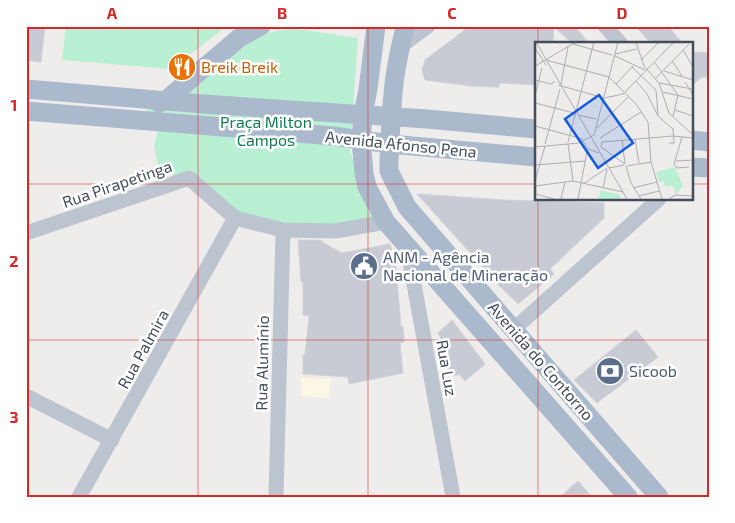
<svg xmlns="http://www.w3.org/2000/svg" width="735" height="523" font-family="'Exo 2',sans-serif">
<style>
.commercial{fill:#fcf7e4}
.green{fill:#b9efd3}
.building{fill:#c8cbd3;stroke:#d0d2d8}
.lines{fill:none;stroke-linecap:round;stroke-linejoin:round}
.minor{stroke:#bcc5cf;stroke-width:15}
.major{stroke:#abb9cd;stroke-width:19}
.grid{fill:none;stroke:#d62828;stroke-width:1;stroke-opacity:0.55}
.labels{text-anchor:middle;stroke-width:5;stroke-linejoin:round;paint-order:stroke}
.food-label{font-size:16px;fill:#c56008;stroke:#fff;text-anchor:start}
.park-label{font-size:16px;fill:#147c52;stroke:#fff}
.street-label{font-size:16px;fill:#444e5a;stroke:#fff}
.service-label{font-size:16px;fill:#4e5e75;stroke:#fff;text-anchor:start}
.inset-road{fill:none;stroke:#abadb2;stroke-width:1}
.view{fill:#155be1;fill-opacity:0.15;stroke:#155be1;stroke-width:2.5}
.inset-edge{fill:none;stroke:#444e5a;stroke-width:2.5}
.neatline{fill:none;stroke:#d62828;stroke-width:2}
.grid-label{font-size:16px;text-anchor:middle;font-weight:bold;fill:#d62828}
</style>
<rect width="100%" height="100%" fill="#efedec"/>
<!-- commercial -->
<path class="commercial" d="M302 378 331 379 329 398 301 396Z"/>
<!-- green -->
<path class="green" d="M66 26H227L171 69 62 60Z
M291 28 358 38 350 152 365 189 380 219 336 230 237 217 189 176 160 174 154 146 158 129 122 126 199 77 240 43 264 34Z"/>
<!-- building -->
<path class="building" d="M26 26H45L41 62 26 60Z
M470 26H574L590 44H573L554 27 553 44H536V85L499 83V87L471 86 425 80 422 70 425 60Z
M636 26H668L683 44H651Z
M691 52 709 53V77H702L691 86Z
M417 194 504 200 604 203V218L550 269 554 274 518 304 481 268 489 257 473 256Z
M298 240H321L322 242 342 253 390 244 399 280H397L401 327H403L404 342 400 343 403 373 349 384 348 377 303 374V355H305L309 316 303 315V282H301Z
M452 320 485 364 465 381 459 374 455 376 441 360 448 352 438 333Z
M636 330 658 357 597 403 574 380Z
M578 481 592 497H560Z"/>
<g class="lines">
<!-- minor -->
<path class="minor" d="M605 26 621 44
M401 46 428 26
M26 233 166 186 189 178 235 218 283 230 335 231 386 222
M407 246 453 497
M514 329 659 199
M26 396 112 440
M79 497 235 218
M276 497 283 230"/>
<!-- major -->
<path class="major" d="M376 26 368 89 363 115 361 141 364 173 367 187 386 222 628 497
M405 26C401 46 396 64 394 84 391 110 390 136 389 162V171L407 207 659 497
M26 89 203 104 427 119 536 129
M159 103 165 101 239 38 261 26
M26 111 333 136 390 144 536 157
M691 140 709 142
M691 167 709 168"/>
</g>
<!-- grid -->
<path class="grid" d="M198 26V497M368 26V497M538 26V44M26 184H536M691 184H709M538 199V497M26 340H709"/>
<!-- icons -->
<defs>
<symbol id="restaurant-disc" viewBox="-11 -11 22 22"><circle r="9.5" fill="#e8710a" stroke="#fff"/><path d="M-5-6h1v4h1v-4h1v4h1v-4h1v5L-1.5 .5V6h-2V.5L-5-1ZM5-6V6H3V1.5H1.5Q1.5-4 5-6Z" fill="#fff"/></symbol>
<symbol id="civic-disc" viewBox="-11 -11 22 22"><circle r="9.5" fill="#5c6f8a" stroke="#fff"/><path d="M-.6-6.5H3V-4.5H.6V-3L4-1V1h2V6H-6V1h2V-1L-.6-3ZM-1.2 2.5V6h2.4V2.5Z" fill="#fff"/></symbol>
<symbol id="bank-disc" viewBox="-11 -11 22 22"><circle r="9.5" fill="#5c6f8a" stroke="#fff"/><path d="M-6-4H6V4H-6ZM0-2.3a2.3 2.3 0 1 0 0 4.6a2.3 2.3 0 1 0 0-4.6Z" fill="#fff"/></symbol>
</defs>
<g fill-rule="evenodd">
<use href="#restaurant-disc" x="166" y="51" width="32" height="32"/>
<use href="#civic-disc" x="348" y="250" width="32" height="32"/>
<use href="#bank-disc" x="594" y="355" width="32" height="32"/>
</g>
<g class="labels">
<!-- food labels -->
<g class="food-label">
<text x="201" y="73">Breik Breik</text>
</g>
<!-- park labels -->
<g class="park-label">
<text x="266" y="128">Praça Milton<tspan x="266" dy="18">Campos</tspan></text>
</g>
<!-- street labels -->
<g class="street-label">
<text transform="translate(401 144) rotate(6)" y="6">Avenida Afonso Pena</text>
<text transform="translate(117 184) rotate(-19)" y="6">Rua Pirapetinga</text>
<text transform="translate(143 349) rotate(-61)" y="6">Rua Palmira</text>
<text transform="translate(541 361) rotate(49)" y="6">Avenida do Contorno</text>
<text transform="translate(262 363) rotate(-89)" y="6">Rua Alumínio</text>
<text transform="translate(447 368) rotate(80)" y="6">Rua Luz</text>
</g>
<!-- service labels -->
<g class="service-label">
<text x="383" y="263">ANM - Agência<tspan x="383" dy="18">Nacional de Mineração</tspan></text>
<text x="629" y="377">Sicoob</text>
</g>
</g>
<!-- overview -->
<g transform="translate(535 42)">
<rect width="158" height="158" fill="#efedec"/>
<path d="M140 125 148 144 141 152 137 143 130 145 129 139 124 140 121 130ZM66 148 85 153V157H63Z" fill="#b9efd3"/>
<path class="inset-road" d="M1 0 92 157M101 0 109 24 124 41 134 71 158 93M38 2 77 13M0 6 11 23M148 8 158 25M80 12 102 7M80 14 110 28M11 18 74 35 101 62 113 80 116 120 127 157M106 18 124 0M137 19 147 34M120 21 143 53 138 74M0 24 41 0M97 25 121 48 123 73M129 29 158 38M120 37 154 2M0 38 16 42 20 39M101 39 112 52 123 74 138 87 139 101H134M150 40 158 53M124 41 158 47M26 42 33 5M81 42 98 24M23 43 69 56 88 52 139 0M128 50 158 57M0 53 7 26M0 61 39 71M140 68 158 74M43 73 61 77M0 84 48 97M62 86 93 55M147 95 139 122 142 126 154 125M65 96 106 70M100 97 104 121M47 98 53 107 64 111M87 98 90 122M33 100 59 0M67 100 138 94 158 96M67 100 66 105 90 122M10 102 25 47M33 102 38 139M0 105 44 101 59 93 83 0M141 119 158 118M0 123 50 119M91 124 96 141 106 157M92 124 116 120M74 126 89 123M0 139 10 104M48 142 72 126M0 144 38 139 88 150M68 146 72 127M98 146 122 140M0 152 19 157M104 154 124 149M26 157 30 140M43 157 52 110M134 157 140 153 158 154"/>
<path class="view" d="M64 53 98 101 63 126 30 77Z"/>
<rect width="158" height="158" class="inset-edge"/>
</g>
<!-- border -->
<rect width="735" height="523" fill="none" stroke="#ffffff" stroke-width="55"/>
<rect x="28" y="28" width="680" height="468" class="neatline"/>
<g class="grid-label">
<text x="112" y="19">A</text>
<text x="282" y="19">B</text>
<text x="452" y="19">C</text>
<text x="622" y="19">D</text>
<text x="14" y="111">1</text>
<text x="14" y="267">2</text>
<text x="14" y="423">3</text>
</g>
</svg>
